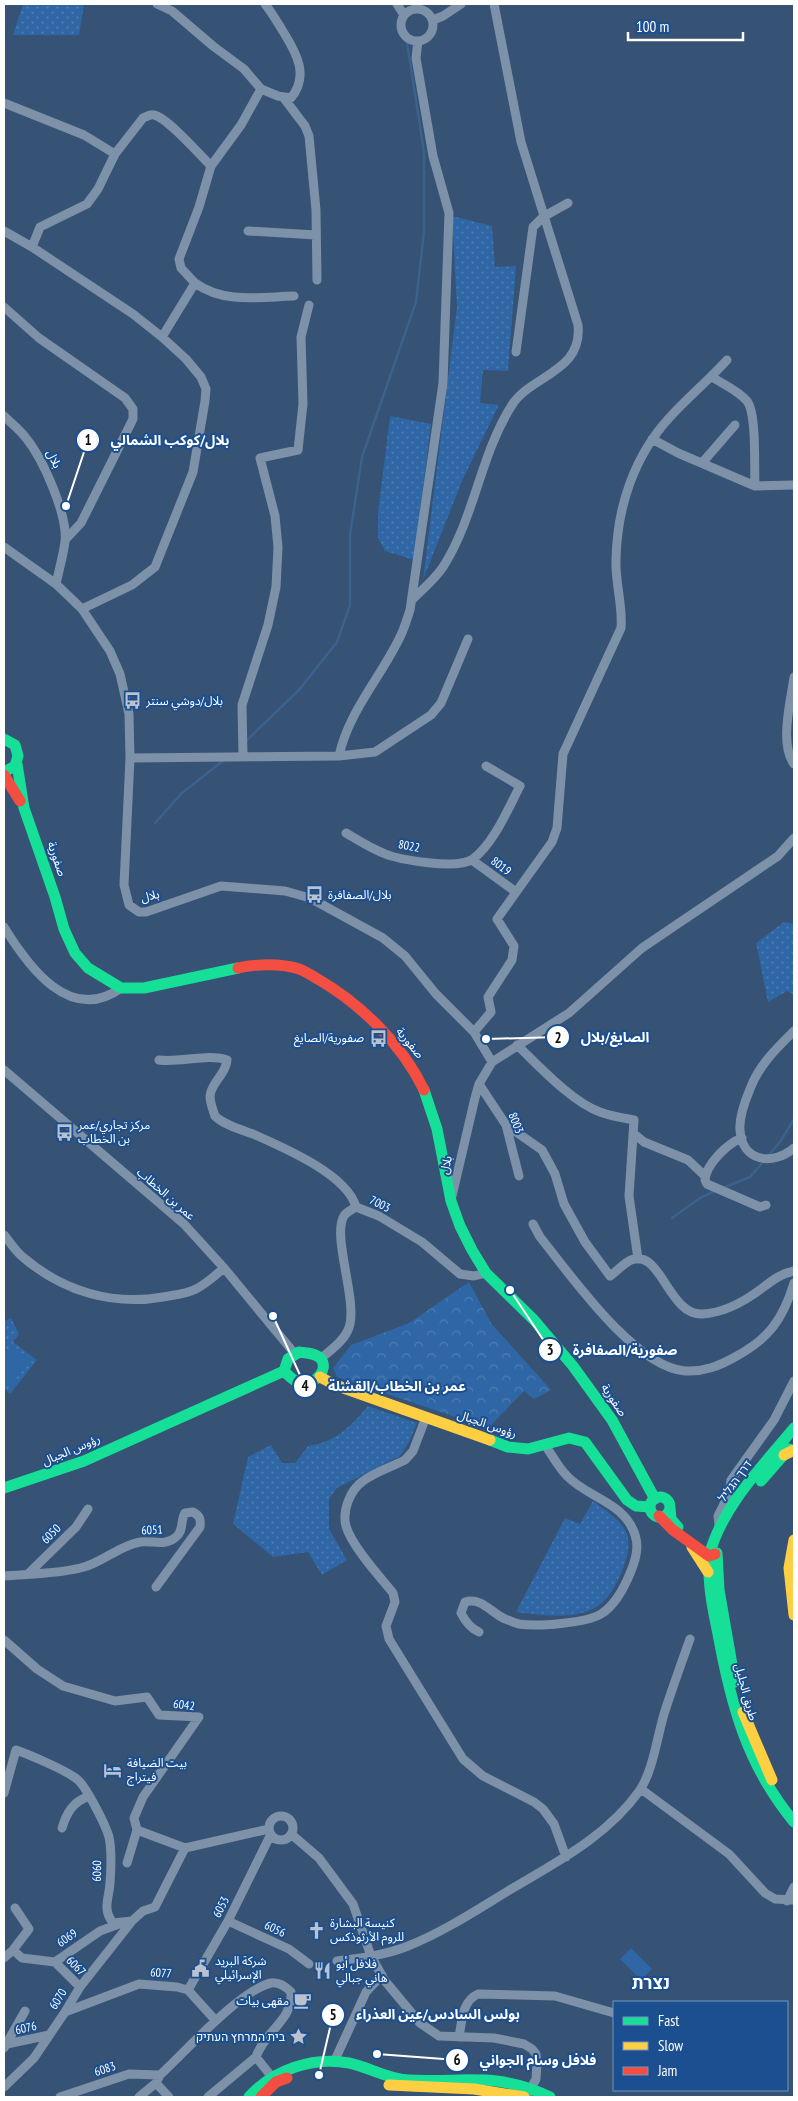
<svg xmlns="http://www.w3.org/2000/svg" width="798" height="2101" font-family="'PT Sans Narrow','Noto Sans Arabic',Heebo,sans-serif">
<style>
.grass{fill:url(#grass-dots)}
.forest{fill:url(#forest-crowns)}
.garden{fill:#2f66a5}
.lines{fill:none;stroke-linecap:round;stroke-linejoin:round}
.stream{stroke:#3b618d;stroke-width:2.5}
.street{stroke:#7d92a8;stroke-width:9}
.fast{stroke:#16e098;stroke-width:11}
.slow{stroke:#ffcf43;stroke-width:11}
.jam{stroke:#f24e42;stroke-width:11}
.labels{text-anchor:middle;stroke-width:4;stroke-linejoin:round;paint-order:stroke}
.street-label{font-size:12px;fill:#fff;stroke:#1b4f8f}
.poi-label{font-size:12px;fill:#fff;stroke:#1b4f8f;text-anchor:start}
.district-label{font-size:18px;font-weight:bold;fill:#fff;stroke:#1b4f8f}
.leader{fill:none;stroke:#fff;stroke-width:2}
.callout-dot{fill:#fff;stroke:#1b4f8f;stroke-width:2}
.mark-label{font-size:15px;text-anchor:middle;font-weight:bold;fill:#111}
.callout-label{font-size:14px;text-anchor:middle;font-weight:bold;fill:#fff;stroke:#1b4f8f;stroke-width:4;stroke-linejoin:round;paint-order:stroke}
</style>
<defs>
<pattern id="grass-dots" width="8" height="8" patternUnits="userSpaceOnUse" patternTransform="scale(1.25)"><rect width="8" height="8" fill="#2f66a5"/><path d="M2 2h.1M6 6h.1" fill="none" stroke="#4e7db2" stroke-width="1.8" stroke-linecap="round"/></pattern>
<pattern id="forest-crowns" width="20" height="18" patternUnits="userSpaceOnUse" patternTransform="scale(1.25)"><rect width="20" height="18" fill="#2f66a5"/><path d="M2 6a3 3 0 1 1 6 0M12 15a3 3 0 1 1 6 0" fill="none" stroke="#4e7db2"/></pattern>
</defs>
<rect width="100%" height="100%" fill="#365274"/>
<!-- grass -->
<path class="grass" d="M23 4H84L79 35H13Z
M452 216 492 226 495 267 516 266 508 371 483 370 480 403 499 405 462 481 423 580 457 307Z
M390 416 431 424 414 560 385 551 378 538V513Z
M784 922 794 924V995L787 991 768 1002 756 943Z
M11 1318 19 1334 13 1342 37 1360 10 1394 4 1389V1321Z
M368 1406 417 1423 409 1442 400 1456 337 1488 329 1499V1529L347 1560 322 1575 308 1552 273 1557 233 1524 248 1457 271 1445 282 1463H295L308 1446C336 1442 350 1427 368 1406Z
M593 1501C627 1525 638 1534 620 1576 615 1587 609 1598 598 1606 574 1621 542 1615 516 1612L565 1518 580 1524Z"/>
<!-- forest -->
<path class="forest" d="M469 1282 491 1323 551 1390 534 1399 524 1391 488 1428 337 1377 333 1368 351 1345 409 1323Z"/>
<!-- garden -->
<path class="garden" d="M11 1346 29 1358 10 1388 4 1384V1357Z
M631 1948 652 1969 641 1980 620 1959Z"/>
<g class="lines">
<!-- stream -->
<path class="stream" d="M246 741 299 690 337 642 350 605V535L362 457 416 302 424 232V152L403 17
M155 823 182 793 224 760
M768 1156 780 1142 794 1119
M723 1188 750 1177 765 1160
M672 1218 700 1198 715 1191"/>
<!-- street -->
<path class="street" d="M157 4 172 11 213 46 244 69 261 89 278 96 291 98C309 76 297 54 284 33 278 23 272 13 265 4
M397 4 404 15
M401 25a16 16 0 1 1 32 0a16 16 0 1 1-32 0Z
M433 20 443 16 461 4
M283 97 305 126 309 136 316 210 317 280
M4 103 84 135 115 154
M4 231 32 247 133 314 162 337 186 359 201 377 206 389 205 401 193 472 155 567 132 585 82 609
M248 231 316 235
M32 247 40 227 87 204 98 189 115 154 143 118C146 117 150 114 154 115 168 118 200 155 211 166
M195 283C224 304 260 297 294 296
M4 307 39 338 125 398 133 409V419L81 523 65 540
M162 337 195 283 181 268 179 259 199 207 211 166 241 125 261 89
M516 352 533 227 543 217 568 203
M4 416C11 423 20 430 26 438 43 459 68 515 65 542 63 556 59 570 56 584L82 609 110 651 120 674 129 714 130 758 124 885 129 905 139 912H146L221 886 285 891 310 898 383 938 405 956 436 994 474 1032 492 1062 479 1084 475 1098 452 1196
M652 439 678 453 755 486C754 468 757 414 747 401 739 391 723 384 712 377
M702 463 735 425
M755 486 794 485
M4 547 56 584
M412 600C423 589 435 579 443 567 475 517 480 455 512 405 531 375 583 372 578 325L521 142 494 4
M794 677C791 700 779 744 794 764
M243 756 242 705 268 625 276 587 278 547 275 516 260 458 298 450 303 404 301 337 309 305
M339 756C348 713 380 678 399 639 404 630 407 619 410 610L443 383 449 213 433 156 416 58 418 41
M130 758 339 756 375 752 431 715 441 703 468 639
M346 833C358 840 370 848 383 853 399 860 458 870 473 859 494 843 508 809 520 786L486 766
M472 860 516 892
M4 927C28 966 70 1025 121 988
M794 1031C776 1049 759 1065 750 1089 745 1101 739 1118 740 1130 742 1162 773 1166 794 1148
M474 1032 491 1012 488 997 512 960 514 946 497 919 552 842 557 828 563 754 621 628C623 605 615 583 616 560 617 507 634 456 670 417 688 397 709 380 727 360
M517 1045C539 1066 572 1102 600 1112 610 1116 623 1118 634 1120L629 1196 638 1259
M159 1060C179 1063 209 1053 227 1060 226 1074 211 1083 210 1096 210 1103 213 1110 215 1116 224 1125 242 1130 253 1134 282 1147 347 1174 356 1207
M492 1062 569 1013 642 948 778 856 794 838
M4 1070 184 1224 224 1268 295 1354
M479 1084 506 1125 519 1176
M506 1125 542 1150 555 1174 564 1204 585 1242 610 1276C617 1271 624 1263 631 1260 661 1248 668 1315 702 1314 723 1313 745 1301 761 1289 773 1280 780 1274 794 1271
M633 1133 644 1142 688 1160 705 1176
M742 1138C728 1143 706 1164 705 1180L707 1184 760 1207 766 1205
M533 1224 540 1237C570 1274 634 1367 685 1371 704 1372 719 1366 735 1357 769 1339 783 1319 794 1283
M4 1235C10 1242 16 1252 24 1258 63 1291 112 1306 163 1297 174 1295 186 1294 196 1289 206 1284 216 1275 224 1268
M320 1359C331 1350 347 1339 350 1324 356 1296 332 1235 344 1216 346 1212 352 1210 356 1207L379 1216 422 1242 460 1274 474 1276 486 1273
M426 1417 413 1451 405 1460C391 1467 375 1472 363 1481 350 1490 342 1511 346 1526 351 1545 380 1577 393 1593L395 1602 386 1626 389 1639 463 1759 483 1776 534 1802 543 1809 554 1824 566 1857
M719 1525 718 1516 729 1494 731 1480 774 1420 794 1381
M28 1574 76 1527 88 1509
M4 1576C27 1574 61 1574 84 1567 104 1561 119 1546 140 1542 152 1540 165 1547 176 1537 184 1531 180 1521 185 1513L193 1512C200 1516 201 1519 200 1527L156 1587
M479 1632C470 1628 465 1621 461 1613L465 1602C482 1597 491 1613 505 1619 509 1620 514 1623 519 1624 537 1627 586 1623 601 1614 616 1605 625 1586 631 1571 638 1554 640 1540 630 1524 616 1501 585 1495 567 1476 558 1467 552 1455 545 1445
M4 1640 37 1669 63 1686 115 1701 147 1697 159 1715 199 1717 143 1797 134 1818 137 1830
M641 1789 729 1854 765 1893 775 1899 794 1900
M4 1793 16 1750C30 1755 68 1771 78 1780 87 1788 106 1826 109 1837 112 1851 111 1870 110 1883 109 1899 102 1909 113 1923L132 1921 143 1911 155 1907 185 1848
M269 1828a12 12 0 1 1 24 0a12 12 0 1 1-24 0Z
M62 1828C67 1812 73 1802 89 1796
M291 1834 319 1858 353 1904 371 1956 385 1981 420 2023 439 2036 494 2038 524 2044 532 2049 536 2054 537 2063 536 2079 529 2092
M127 1863 137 1830 185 1848 269 1829
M787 1901 794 1887
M228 1921 289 1949 309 1964
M13 1950 29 1929 15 1908
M4 1958 13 1950 22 1958 55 1962 100 1931 119 1924
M337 1961C361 1958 386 1955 408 1946 443 1932 475 1911 508 1891 555 1863 607 1837 640 1790 653 1770 657 1738 664 1714 672 1689 681 1664 690 1639
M55 1962 80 1987
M188 1990 228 1921 271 1834
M65 2012 139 1984 177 1987 188 1990 216 2021
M459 2037C462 2021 462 2001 478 1994L555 1996 614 2013
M7 2044 49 2035
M4 2048 25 2011
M334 2062 366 1992 382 1975
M156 2083 169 2097
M4 2087 34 2058 65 2012 80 1987 132 1921
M60 2097 129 2074 160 2075
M139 2097 156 2083 160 2075C184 2053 240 1990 271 1983 279 1982 286 1987 291 1992 293 2021 266 2029 256 2057L275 2081
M208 2097 256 2057"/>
<!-- fast -->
<path class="fast" d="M4 739 15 745 18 756 15 766 4 772
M17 764 24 808 55 897 64 929 75 953 88 968 121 988H144L238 968
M424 1090 437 1129 451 1201 460 1226 472 1250 486 1273 534 1320 573 1366 612 1420 655 1499
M299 1352C306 1353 316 1353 321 1359 329 1370 315 1384 304 1383 295 1383 290 1377 284 1371L288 1359Z
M490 1440 508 1447 528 1449 569 1438 585 1442 627 1500 636 1506 650 1507
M761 1481 789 1449
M4 1488 84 1461 284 1371
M650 1507a10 10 0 1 1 20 0a10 10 0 1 1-20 0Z
M670 1508 671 1519 678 1527
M717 1553 719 1590 735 1682
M709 1556C722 1506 762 1467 794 1428
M709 1562C708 1586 713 1610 718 1634 731 1705 747 1765 794 1822
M249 2097C273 2070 313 2056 349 2063 369 2067 387 2079 408 2080 464 2083 495 2071 550 2097"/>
<!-- slow -->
<path class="slow" d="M320 1377 335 1385 490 1440
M784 1455 794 1450
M794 1540 789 1568 794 1615
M692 1547 708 1572
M743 1712 772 1780
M389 2085 474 2089 524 2097"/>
<!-- jam -->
<path class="jam" d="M4 775 20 801
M238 968C256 964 281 963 299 969 305 971 311 975 316 978 360 1003 402 1044 424 1090
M659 1516 673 1530 709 1556 715 1554
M261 2097 276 2082 287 2078"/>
</g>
<!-- icons -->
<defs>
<symbol id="bus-bare" viewBox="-9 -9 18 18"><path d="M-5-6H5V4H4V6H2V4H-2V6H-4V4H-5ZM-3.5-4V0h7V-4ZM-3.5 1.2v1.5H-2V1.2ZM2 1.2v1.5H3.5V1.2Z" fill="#b9c2ce" stroke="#1b4f8f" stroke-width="2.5" paint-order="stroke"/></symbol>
<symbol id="hotel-bare" viewBox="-9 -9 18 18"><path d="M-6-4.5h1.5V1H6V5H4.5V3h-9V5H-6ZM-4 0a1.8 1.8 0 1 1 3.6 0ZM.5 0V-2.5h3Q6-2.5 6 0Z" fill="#b9c2ce" stroke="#1b4f8f" stroke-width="2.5" paint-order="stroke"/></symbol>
<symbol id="church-bare" viewBox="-9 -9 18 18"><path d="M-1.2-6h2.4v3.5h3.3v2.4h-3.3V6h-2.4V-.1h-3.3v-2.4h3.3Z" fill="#b9c2ce" stroke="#1b4f8f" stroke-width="2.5" paint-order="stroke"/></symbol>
<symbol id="civic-bare" viewBox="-9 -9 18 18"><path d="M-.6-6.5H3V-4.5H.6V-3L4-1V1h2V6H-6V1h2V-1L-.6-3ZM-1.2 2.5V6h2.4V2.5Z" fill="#b9c2ce" stroke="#1b4f8f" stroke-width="2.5" paint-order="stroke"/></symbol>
<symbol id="restaurant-bare" viewBox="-9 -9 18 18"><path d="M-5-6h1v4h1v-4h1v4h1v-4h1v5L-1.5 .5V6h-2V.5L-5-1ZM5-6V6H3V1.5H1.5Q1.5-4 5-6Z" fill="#b9c2ce" stroke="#1b4f8f" stroke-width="2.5" paint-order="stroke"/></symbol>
<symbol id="cafe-bare" viewBox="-9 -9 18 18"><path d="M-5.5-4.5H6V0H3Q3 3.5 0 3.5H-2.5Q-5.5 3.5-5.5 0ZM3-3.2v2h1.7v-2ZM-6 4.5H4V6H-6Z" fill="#b9c2ce" stroke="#1b4f8f" stroke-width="2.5" paint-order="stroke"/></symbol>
<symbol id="sight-bare" viewBox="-9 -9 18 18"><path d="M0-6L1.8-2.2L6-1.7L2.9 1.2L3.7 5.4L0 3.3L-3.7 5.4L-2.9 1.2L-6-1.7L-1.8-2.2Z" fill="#b9c2ce" stroke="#1b4f8f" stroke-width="2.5" paint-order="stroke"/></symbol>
</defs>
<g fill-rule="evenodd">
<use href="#bus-bare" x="120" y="688" width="25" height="25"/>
<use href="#bus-bare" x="302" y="882" width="25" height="25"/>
<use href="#bus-bare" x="366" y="1026" width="25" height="25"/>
<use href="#bus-bare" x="52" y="1120" width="25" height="25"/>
<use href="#hotel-bare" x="100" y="1758" width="25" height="25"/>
<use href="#church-bare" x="304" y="1918" width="25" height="25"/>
<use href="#civic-bare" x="188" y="1956" width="25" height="25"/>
<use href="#restaurant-bare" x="310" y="1958" width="25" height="25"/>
<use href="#cafe-bare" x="290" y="1988" width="25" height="25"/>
<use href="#sight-bare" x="286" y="2024" width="25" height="25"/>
</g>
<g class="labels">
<!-- street labels -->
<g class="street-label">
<text transform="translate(54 459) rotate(64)" y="4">بلال</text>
<text transform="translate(409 846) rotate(10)" y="4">8022</text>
<text transform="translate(57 859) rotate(71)" y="4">صفورية</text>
<text transform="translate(501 866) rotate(37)" y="4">8019</text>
<text transform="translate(150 896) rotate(-13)" y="4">بلال</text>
<text transform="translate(410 1043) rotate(50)" y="4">صفورية</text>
<text transform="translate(516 1123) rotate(68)" y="4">8003</text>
<text transform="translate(446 1165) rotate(-77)" y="4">بلال</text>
<text transform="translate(166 1194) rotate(41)" y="4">عمر بن الخطاب</text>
<text transform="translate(380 1204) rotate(26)" y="4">7003</text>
<text transform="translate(614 1400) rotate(56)" y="4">صفورية</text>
<text transform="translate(487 1424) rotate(19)" y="4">رؤوس الجبال</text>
<text transform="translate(71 1450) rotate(-23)" y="4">رؤوس الجبال</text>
<text transform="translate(735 1481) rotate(-54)" y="4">דרך הגליל</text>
<text transform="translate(152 1530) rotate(-3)" y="4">6051</text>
<text transform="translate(51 1534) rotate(-45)" y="4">6050</text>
<text transform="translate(746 1692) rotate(75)" y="4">طريق الجليل</text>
<text transform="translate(184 1705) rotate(7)" y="4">6042</text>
<text transform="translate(97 1871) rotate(-89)" y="4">6060</text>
<text transform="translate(221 1907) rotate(-63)" y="4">6053</text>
<text transform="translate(275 1929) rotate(25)" y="4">6056</text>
<text transform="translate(67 1938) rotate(-35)" y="4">6069</text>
<text transform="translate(76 1966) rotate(45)" y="4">6067</text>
<text transform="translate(161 1973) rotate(4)" y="4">6077</text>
<text transform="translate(58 1999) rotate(-59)" y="4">6070</text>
<text transform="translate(26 2028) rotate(-12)" y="4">6076</text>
<text transform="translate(105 2069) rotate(-19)" y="4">6083</text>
</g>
<!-- poi labels -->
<g class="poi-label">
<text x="146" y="705">بلال/دوشي سنتر</text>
<text x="328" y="899">بلال/الصفافرة</text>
<text x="364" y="1042" text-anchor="end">صفورية/الصايغ</text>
<text x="78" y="1129">مركز تجاري/عمر<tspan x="78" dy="14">بن الخطاب</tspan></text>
<text x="127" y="1767">بيت الضيافة<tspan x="127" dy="14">فيتراج</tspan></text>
<text x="330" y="1927">كنيسة البشارة<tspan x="330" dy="14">للروم الأرثوذكس</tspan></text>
<text x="215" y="1965">شركة البريد<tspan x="215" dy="14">الإسرائيلي</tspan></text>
<text x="336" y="1968">فلافل أبو<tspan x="336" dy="14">هاني جبالي</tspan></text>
<text x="289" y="2005" text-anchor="end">مقهى بيات</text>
<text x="285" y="2041" text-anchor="end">בית המרחץ העתיק</text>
</g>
<!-- district labels -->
<g class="district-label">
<text x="651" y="1989">נצרת</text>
</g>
</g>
<!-- callouts -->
<path class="leader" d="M66 506L88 440M486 1039L558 1037M510 1290L550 1350M273 1316L305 1386M319 2075L333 2015M377 2054L457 2060"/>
<g class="callout-dot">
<circle cx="66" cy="506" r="5"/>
<circle cx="486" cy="1039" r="5"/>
<circle cx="510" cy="1290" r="5"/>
<circle cx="273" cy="1316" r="5"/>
<circle cx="319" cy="2075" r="5"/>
<circle cx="377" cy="2054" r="5"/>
<circle cx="88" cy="440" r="12"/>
<circle cx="558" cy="1037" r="12"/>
<circle cx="550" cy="1350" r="12"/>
<circle cx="305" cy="1386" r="12"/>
<circle cx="333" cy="2015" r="12"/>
<circle cx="457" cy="2060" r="12"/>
</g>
<g class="mark-label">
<text x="88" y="445">1</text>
<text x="558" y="1043">2</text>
<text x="550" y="1355">3</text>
<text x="305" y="1391">4</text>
<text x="333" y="2020">5</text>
<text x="457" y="2065">6</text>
</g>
<g class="callout-label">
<text x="170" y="445">بلال/كوكب الشمالي</text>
<text x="615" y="1042">الصايغ/بلال</text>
<text x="625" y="1355">صفورية/الصفافرة</text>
<text x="397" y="1391">عمر بن الخطاب/القشلة</text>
<text x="438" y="2019">بولس السادس/عين العذراء</text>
<text x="538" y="2065">فلافل وسام الجواني</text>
</g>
<!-- border -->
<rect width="798" height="2101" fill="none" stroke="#ffffff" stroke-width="10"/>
<!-- legend -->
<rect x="613" y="2001" width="175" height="90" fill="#1b4f8f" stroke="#7695bc"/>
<rect x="623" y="2017" width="25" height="8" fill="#16e098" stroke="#7695bc"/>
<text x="658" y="2026" font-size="15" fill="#ffffff">Fast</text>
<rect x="623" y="2042" width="25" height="8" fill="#ffcf43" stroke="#7695bc"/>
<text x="658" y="2051" font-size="15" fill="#ffffff">Slow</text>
<rect x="623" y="2067" width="25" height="8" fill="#f24e42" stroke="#7695bc"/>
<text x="658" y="2076" font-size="15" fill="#ffffff">Jam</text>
<!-- scale -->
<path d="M628 32v8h115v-8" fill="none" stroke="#ffffff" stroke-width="2.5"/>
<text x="636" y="32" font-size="15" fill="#ffffff" stroke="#1b4f8f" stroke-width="4" paint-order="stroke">100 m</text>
</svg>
